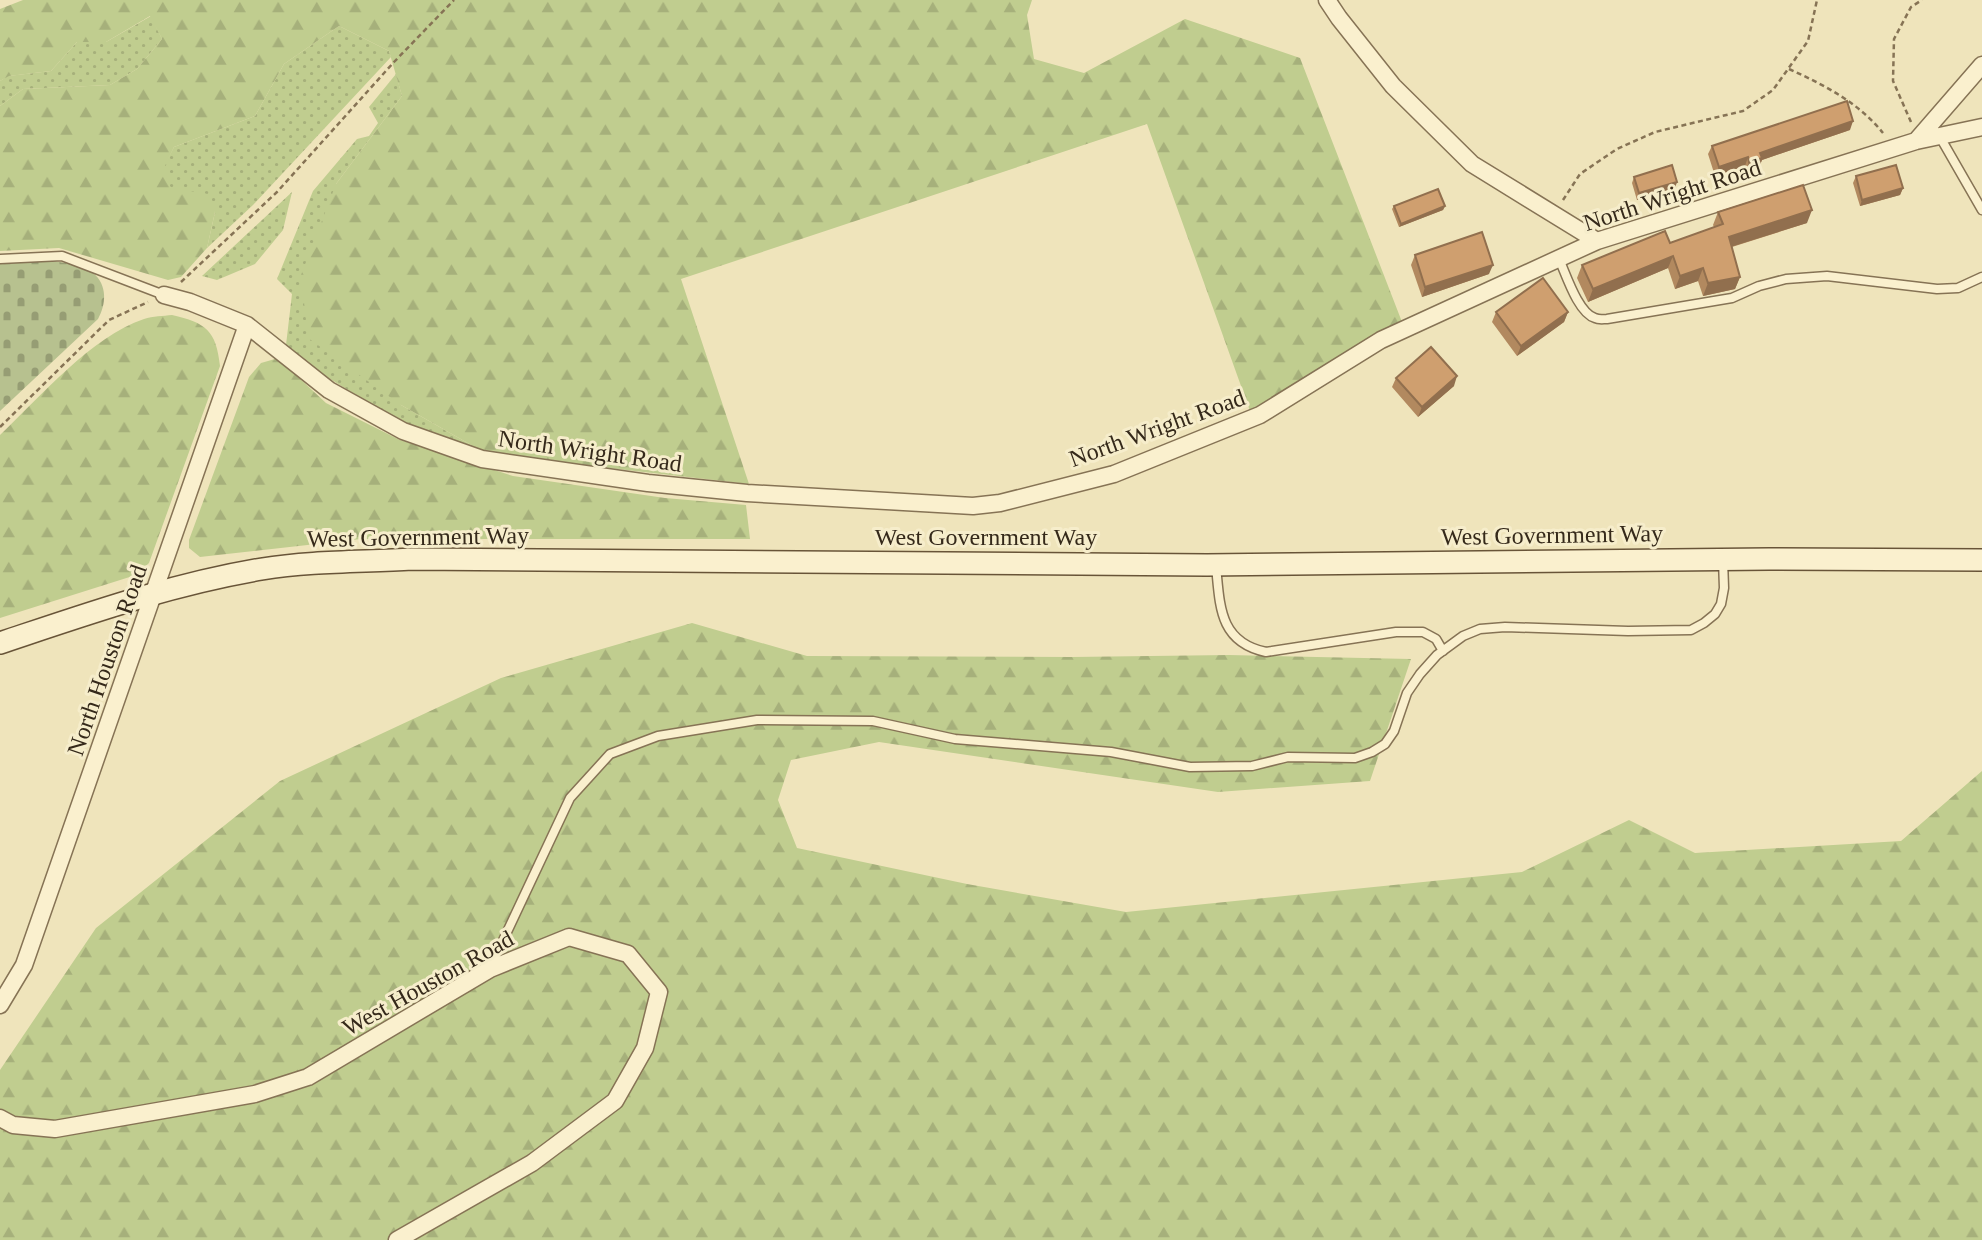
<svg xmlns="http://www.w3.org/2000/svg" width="1982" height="1240" font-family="'Times New Roman',serif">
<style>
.grass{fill:url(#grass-dots)}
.forest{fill:url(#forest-firs)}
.cemetery{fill:url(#cemetery-stones)}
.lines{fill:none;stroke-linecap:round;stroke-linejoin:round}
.service-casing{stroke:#867355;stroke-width:11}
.minor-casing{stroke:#867355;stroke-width:19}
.secondary-casing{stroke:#685438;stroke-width:24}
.path{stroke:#867355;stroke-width:2.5;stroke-dasharray:5 3.5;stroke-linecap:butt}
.service{stroke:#faf0ce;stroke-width:8}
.minor{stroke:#faf0ce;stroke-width:16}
.secondary{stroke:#faf0ce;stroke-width:21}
.wall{fill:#b2895f}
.shaded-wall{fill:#916f4e}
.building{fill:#cf9f6f;stroke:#916f4e;stroke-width:2}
.labels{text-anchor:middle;stroke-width:6;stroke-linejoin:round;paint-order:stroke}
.street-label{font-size:24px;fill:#35291a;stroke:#f6edcb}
</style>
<defs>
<pattern id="grass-dots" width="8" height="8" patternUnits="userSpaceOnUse" patternTransform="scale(1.75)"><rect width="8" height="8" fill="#c0cd8f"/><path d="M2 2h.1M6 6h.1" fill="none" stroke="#a6b07b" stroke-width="1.8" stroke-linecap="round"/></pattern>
<pattern id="forest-firs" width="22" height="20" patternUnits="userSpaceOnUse" patternTransform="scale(1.75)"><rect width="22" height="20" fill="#c0cd8f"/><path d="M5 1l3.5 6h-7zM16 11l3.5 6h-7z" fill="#a6b07b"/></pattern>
<pattern id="cemetery-stones" width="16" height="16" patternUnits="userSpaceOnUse" patternTransform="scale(1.75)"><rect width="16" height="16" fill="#b7c18f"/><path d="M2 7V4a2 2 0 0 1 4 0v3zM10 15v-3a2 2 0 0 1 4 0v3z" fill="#969d74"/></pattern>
</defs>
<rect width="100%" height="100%" fill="#efe4bb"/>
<!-- grass -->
<path class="grass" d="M151 16 162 39 137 69 110 85 23 89 0 106V81L8 76 51 71 77 42H106Z
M339 26 389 51 391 57 253 205 207 248 215 212 171 189 162 170 174 147 255 116 284 64Z
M396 74 402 96 336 184 401 405 487 454 406 426 306 364 286 345 292 294 277 279 313 191 357 139 369 136 378 123 369 107Z
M292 192 283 230 255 264 217 280 202 276Z"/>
<!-- forest -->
<path class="forest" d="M23 0H1032L1027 15 1034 59 1084 73 1185 19 1300 58 1402 322 1250 411 1147 124 681 279 749 484 487 454 401 405 308 338 301 275 336 184 402 96 389 51 339 26 284 64 255 116 174 147 163 170 171 188 208 194 215 212 207 248 181 277 168 280 59 248 0 251V106L23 89 110 85 137 69 162 39 150 16 106 42H77L51 71 9 76 0 81V9Z
M172 315C206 323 216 330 220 366L149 563 136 575 0 618V435C41 396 91 337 144 319 153 316 163 316 172 315Z
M275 359 284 364 326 403 400 440 513 476 665 498 746 505 750 539H361L200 557 189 548V540L249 377 261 363Z
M692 623 807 656 1072 657 1229 655 1411 659 1370 781 1218 792 879 742 791 760 778 800 797 848 967 884 1126 912 1522 872 1629 820 1695 853 1901 841 1982 771V1240H0V1070L96 928 280 781 501 678Z"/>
<!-- cemetery -->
<path class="cemetery" d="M32 259C47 260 82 263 93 273 108 285 106 305 98 319L0 411V260Z"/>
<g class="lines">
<defs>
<path id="service" d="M1940 137 1982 210
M0 259 62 256 164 295
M1559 259C1566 274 1578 313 1595 318 1599 320 1603 319 1607 319L1732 298 1759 286 1786 279 1827 276 1937 289 1958 288 1982 277
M1216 566C1220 606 1219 642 1266 652L1396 632H1423L1436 639 1443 651
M491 966 570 798 610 754 658 736 757 720 873 721 955 739 1111 752 1190 767 1252 766 1288 757 1355 758 1372 752 1385 744 1394 731 1407 693 1420 674 1437 655 1463 636 1480 629 1505 627 1628 631 1691 630 1704 623 1715 614 1721 604 1724 588 1723 560"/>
<path id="minor" d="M1327 0 1339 18 1393 86 1472 164 1597 241
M1916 141 1982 65
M164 295 190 302 247 325 329 390 403 431 482 459 648 483 747 493 973 506 1000 503 1114 474 1260 415 1381 340 1597 241 1916 141 1982 127
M0 1005 24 965 247 325
M0 1118 13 1125 55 1129 255 1094 308 1077 490 969 569 937 628 954 659 992 645 1048 615 1101 532 1163 397 1240"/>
<path id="secondary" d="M0 643C87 614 172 584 262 569 311 561 362 562 412 559L1207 565 1769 559 1982 560"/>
</defs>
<!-- service casing -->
<use href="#service" class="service-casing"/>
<!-- minor casing -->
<use href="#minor" class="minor-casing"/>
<!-- secondary casing -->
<use href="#secondary" class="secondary-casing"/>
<!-- path -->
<path class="path" d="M1789 69C1824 85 1858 102 1883 133
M1911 122 1893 81 1894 39 1911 7 1922 0
M1563 200 1580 174 1617 149 1655 132 1743 111 1773 90 1808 41 1817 0
M181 282 277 192 394 62 454 0
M0 427 109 320 148 302"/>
<!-- service -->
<use href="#service" class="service"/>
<!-- minor -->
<use href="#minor" class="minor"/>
<!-- secondary -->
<use href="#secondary" class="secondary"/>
</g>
<!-- wall -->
<path class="wall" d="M1850 130 1762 160 1759 167 1746 171 1745 166 1715 176 1708 154 1712 146Z
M1856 176 1903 188 1900 195 1860 206 1853 183Z
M1634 177 1675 188 1637 200 1632 183Z
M1394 206H1445L1443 210 1399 227 1392 209Z
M1718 212 1807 223 1732 247 1740 277 1735 289 1703 296 1698 281 1675 289 1668 268 1588 302 1577 278 1582 265 1670 243 1714 227 1713 225Z
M1415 255 1489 274 1422 297 1411 265Z
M1496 312H1568L1564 322 1517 356 1492 322Z
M1396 378 1454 386 1418 417 1392 387Z"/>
<!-- shaded-wall -->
<path class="shaded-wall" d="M1853 121 1850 130 1762 160 1759 167 1746 171 1749 162 1760 153Z
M1748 157 1745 166 1715 176 1719 167Z
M1677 182 1675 188 1637 200 1639 193Z
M1903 188 1900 195 1860 206 1862 200Z
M1445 206 1443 210 1399 227 1401 224Z
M1812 210 1807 223 1724 249 1729 237Z
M1673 256 1668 268 1588 302 1593 289Z
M1493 265 1489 274 1422 297 1425 287Z
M1703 268 1698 281 1675 289 1680 276Z
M1740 277 1735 289 1703 296 1708 283Z
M1568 312 1564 322 1517 356 1521 346Z
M1457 376 1454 386 1418 417 1422 407Z"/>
<!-- building -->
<path class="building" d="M1847 101 1853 121 1760 153 1762 158 1749 162 1748 157 1719 167 1712 146Z
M1672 165 1677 182 1639 193 1634 177Z
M1896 165 1903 188 1862 200 1856 176Z
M1803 185 1812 210 1729 237 1740 277 1708 283 1703 268 1680 276 1673 256 1593 289 1582 265 1665 231 1670 243 1723 224 1718 212Z
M1438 189 1445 206 1401 224 1394 206Z
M1482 232 1493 265 1425 287 1415 255Z
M1543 278 1568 312 1521 346 1496 312Z
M1431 347 1457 376 1422 407 1396 378Z"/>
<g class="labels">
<!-- street labels -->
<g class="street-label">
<text transform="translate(1672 195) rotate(-18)" y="8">North Wright Road</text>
<text transform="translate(1157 428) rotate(-20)" y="8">North Wright Road</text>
<text transform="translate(590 451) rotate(8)" y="8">North Wright Road</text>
<text transform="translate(1552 535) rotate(-1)" y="8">West Government Way</text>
<text transform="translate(418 537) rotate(-1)" y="8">West Government Way</text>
<text x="986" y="545">West Government Way</text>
<text transform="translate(107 660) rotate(-71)" y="8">North Houston Road</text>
<text transform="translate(428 983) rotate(-29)" y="8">West Houston Road</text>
</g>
</g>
</svg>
